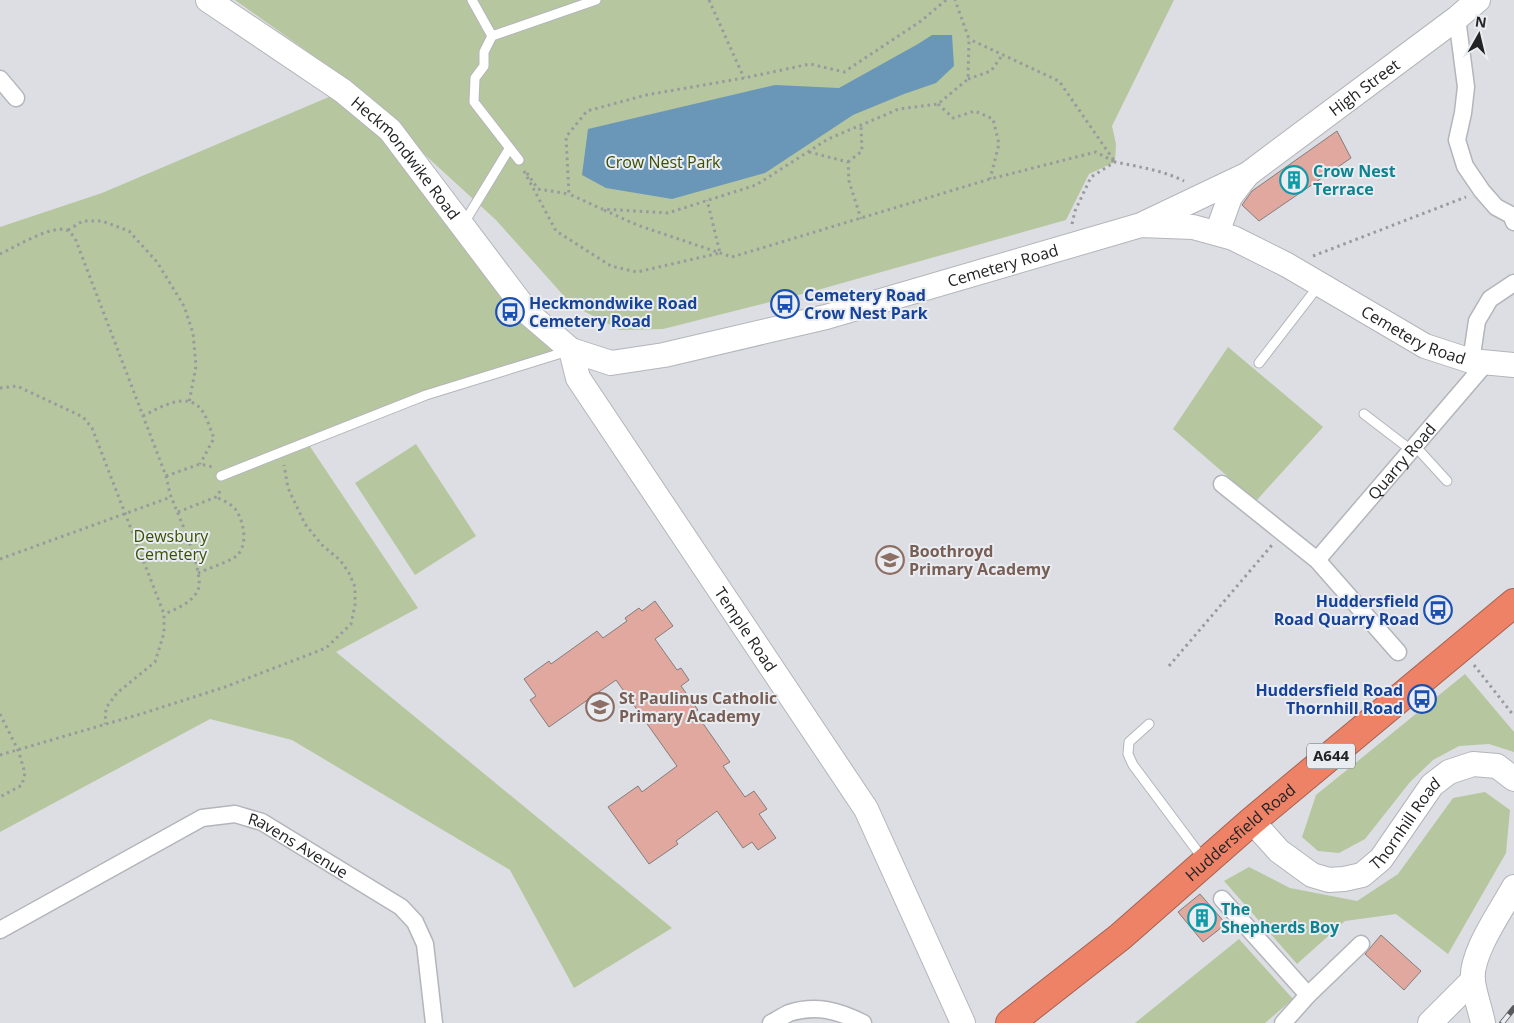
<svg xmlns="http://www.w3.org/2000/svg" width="1514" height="1023" font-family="'Open Sans',sans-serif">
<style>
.green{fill:#b6c69f}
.water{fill:#6a97b7}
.building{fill:#e0a89e;stroke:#837d7c}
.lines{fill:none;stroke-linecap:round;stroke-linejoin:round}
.lane-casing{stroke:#b3b5ba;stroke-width:11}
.street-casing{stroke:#b3b5ba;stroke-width:19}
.secondary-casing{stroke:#b3b5ba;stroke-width:26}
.highway-casing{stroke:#a66150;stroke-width:30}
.path{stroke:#989a9e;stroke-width:3;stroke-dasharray:2.5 4;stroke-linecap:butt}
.lane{stroke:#fff;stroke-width:9}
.street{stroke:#fff;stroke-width:16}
.secondary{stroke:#fff;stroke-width:24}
.highway{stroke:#ed8267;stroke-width:28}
.rail-casing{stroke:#58595c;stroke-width:5.5}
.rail{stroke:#e9ecf0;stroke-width:4;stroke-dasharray:11;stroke-linecap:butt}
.labels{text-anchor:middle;stroke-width:4;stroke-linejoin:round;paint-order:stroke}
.shield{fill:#e9ecf0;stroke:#5e5f62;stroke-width:1}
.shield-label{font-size:15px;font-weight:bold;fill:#222325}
.street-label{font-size:16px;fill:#222325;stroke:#e9ecf0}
.park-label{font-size:16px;fill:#3a4f03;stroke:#e9ecf0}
.culture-label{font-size:16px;font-weight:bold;fill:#0d838f;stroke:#e9ecf0;text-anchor:start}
.transit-label{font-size:16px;font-weight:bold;fill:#164399;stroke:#e9ecf0;text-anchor:start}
.education-label{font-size:16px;font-weight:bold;fill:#785e54;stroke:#e9ecf0;text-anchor:start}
</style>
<rect width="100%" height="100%" fill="#dcdee3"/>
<!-- green -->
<path class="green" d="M235 0H1174L1112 126 1116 144 1115 162 1089 174 1066 220 814 291 663 329 620 330 572 305 496 220 328 66Z
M343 91 571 350 307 442 418 608 336 652 672 928 574 988 510 870 292 740 210 719 0 832V227L102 193Z
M1228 347 1323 427 1256 501 1173 429Z
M416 444 476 536 415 575 355 483Z
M1465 674 1514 732V752L1489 744 1459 746 1433 760 1410 782 1365 839 1339 853 1318 851 1302 837 1316 795Z
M1485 792 1510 810 1506 853 1448 954 1396 914 1345 921 1297 964 1224 881 1249 867 1290 888 1357 901 1398 874 1453 798Z
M1239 939 1293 999 1265 1023H1135Z"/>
<!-- water -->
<path class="water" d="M932 35H952L954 66 936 83 904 94 853 115 765 173 672 199 606 188 582 175 588 129 775 85 839 88 918 44Z"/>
<!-- building -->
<path class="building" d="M1337 131 1351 158 1259 221 1242 205 1252 191Z
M655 601 673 626 655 639 677 670 681 668 689 680 681 686 698 710 695 712 730 762 723 766 745 797 754 791 767 809 759 814 776 838 758 850 752 842 743 848 717 811 676 841 678 844 649 864 608 807 638 786 642 792 677 766 616 680 549 727 530 700 536 696 524 679 549 661 551 664 597 631 603 638 627 621 625 618 639 608 642 611Z
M1200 894 1226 924 1203 942 1178 912Z
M1381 935 1421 971 1404 990 1365 954Z"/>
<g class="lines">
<defs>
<path id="lane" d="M472 0 492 36 596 0
M492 36 484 52V66L475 78 474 102 519 160
M464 223 509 149
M1259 363 1320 284
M1364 414 1411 450
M1415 446 1447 481
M221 476 426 395 568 351
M1149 724 1129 742 1128 754 1133 765 1204 860"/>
<g id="street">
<path d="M1457 18 1466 87 1463 113 1457 140 1465 166 1482 191 1496 207 1511 215 1514 222"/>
<path d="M0 79 16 98"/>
<path d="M1471 361 1477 321 1490 299 1514 283"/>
<path d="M1222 484 1317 560 1398 652"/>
<path id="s1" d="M1317 560 1486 363"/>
<path d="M1222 899 1308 995"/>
<path id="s2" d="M0 930 202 818 235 814 262 822 401 907 415 922 425 944 434 1023"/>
<path d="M771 1023C777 1020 783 1016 789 1013 816 1004 839 1011 863 1023"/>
<path d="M1283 1023 1308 995 1361 944"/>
</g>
<g id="secondary">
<path id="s3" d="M208 0 343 91 390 130 529 314 571 350 611 363 664 355 826 317 1141 225 1193 227 1233 238 1287 265 1425 346 1471 361 1514 365"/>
<path id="s4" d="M1145 223 1248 174 1457 18 1478 0"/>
<path d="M1217 233 1230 197 1247 175"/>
<path id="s5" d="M571 350 578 378 866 809 963 1023"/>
<path id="s6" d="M1252 821 1279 851 1312 875 1329 880 1344 879 1362 875 1381 859 1432 785 1449 772 1473 764 1497 766 1514 779"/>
<path d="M1430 1023 1473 980"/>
<path d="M1483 1023C1480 1009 1475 995 1473 982 1469 955 1501 911 1514 887"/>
</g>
<g id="highway">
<path id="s7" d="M1010 1023 1120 937 1252 821 1514 603"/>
</g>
</defs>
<!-- lane casing -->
<use href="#lane" class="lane-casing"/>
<!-- street casing -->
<use href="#street" class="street-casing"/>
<!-- secondary casing -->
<use href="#secondary" class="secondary-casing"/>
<!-- highway casing -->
<use href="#highway" class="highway-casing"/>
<!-- path -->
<path class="path" d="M709 0 744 78
M946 0 921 21 844 72 810 64 744 78 646 95 587 111 566 137 569 194 602 209 668 213 756 185 828 139 899 109 938 104 968 79 969 39 955 0
M968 79 991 71 1003 54
M938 104 953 118 975 111 993 119 999 144 990 179
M809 152 848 162 849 181 861 219
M848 162 862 151 861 125
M524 171 556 231 611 266 637 272 720 253 707 200
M527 173 538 189 569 194
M604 210 637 225 732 257 990 179 1096 152 1115 162 1059 81 969 39
M1072 224 1075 211 1091 177 1115 162C1139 167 1162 170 1184 181
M68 230 83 221H102L129 231 157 262 184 306 193 333 196 366 189 403
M0 254C15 247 51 225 66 230 70 231 72 235 75 238L166 476C168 484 169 492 172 499 179 517 205 573 198 590 192 603 176 609 164 614
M1313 256 1466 197
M0 388 17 386 83 417 92 428 164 614V633L155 662 117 693 106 708 105 724
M143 416C159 408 186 391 201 409 207 417 210 429 214 438L200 464
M166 476 200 464 213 467
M178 512 216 497 221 490
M0 559 171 497
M198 573C209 568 226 563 235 557 249 547 244 522 236 510 232 504 222 500 216 497
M1474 665 1514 716
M1169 666 1272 545
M0 714 18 750 25 773 22 785 0 797
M0 755 144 713 225 687 326 648 351 624 355 605V587L349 573 340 560 322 545 305 524 288 488 284 465"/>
<!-- lane -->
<use href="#lane" class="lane"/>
<!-- street -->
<use href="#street" class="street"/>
<!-- secondary -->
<use href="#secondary" class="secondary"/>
<!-- highway -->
<use href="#highway" class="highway"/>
<defs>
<path id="rail" d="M1502 1023 1514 1008"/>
</defs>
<!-- rail casing -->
<use href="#rail" class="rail-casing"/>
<!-- rail -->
<use href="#rail" class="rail"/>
</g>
<!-- icons -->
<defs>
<symbol id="building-ring" viewBox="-11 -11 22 22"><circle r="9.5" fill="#e9ecf0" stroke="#0f9aa8" stroke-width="1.5"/><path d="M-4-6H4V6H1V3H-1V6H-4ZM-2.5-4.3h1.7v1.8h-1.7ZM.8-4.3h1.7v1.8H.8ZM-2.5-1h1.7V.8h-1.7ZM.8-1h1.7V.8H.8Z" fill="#0f9aa8"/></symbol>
<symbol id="bus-ring" viewBox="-11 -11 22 22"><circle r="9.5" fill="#e9ecf0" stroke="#1a4fb4" stroke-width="1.5"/><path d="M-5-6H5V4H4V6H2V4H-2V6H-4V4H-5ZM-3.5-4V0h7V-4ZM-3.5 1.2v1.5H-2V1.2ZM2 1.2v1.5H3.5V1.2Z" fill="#1a4fb4"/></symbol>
<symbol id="school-ring" viewBox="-11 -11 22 22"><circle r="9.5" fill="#e9ecf0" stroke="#8d6e63" stroke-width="1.5"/><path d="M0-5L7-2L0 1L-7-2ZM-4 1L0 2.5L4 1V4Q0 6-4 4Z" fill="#8d6e63"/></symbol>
</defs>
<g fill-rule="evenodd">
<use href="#building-ring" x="1278" y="164" width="32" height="32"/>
<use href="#bus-ring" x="769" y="288" width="32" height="32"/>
<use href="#bus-ring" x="494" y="296" width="32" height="32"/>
<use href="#school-ring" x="874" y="544" width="32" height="32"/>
<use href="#bus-ring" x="1422" y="594" width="32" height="32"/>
<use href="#bus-ring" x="1406" y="683" width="32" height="32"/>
<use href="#school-ring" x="584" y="691" width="32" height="32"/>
<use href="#building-ring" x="1186" y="902" width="32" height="32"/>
</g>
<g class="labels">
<!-- shield labels -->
<rect class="shield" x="1307" y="743.5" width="48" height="25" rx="4"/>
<g class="shield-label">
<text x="1331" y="761">A644</text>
</g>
<!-- street labels -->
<g class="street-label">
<text dy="6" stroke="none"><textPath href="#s4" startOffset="259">High Street</textPath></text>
<text dy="6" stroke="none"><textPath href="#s3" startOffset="255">Heckmondwike Road</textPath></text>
<text dy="6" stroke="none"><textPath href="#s3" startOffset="956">Cemetery Road</textPath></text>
<text dy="6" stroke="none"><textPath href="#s3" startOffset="1399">Cemetery Road</textPath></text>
<text dy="6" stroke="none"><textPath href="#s1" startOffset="130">Quarry Road</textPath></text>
<text dy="6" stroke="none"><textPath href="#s5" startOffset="331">Temple Road</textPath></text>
<text dy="6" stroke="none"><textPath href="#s6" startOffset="200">Thornhill Road</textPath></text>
<text dy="6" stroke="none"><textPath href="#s7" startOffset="299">Huddersfield Road</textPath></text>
<text dy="6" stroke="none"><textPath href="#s2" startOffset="335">Ravens Avenue</textPath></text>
</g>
<!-- park labels -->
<g class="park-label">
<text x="663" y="168">Crow Nest Park</text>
<text x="171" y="542">Dewsbury<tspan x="171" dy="18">Cemetery</tspan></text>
</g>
<!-- culture labels -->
<g class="culture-label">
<text x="1313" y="177">Crow Nest<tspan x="1313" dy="18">Terrace</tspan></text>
<text x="1221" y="915">The<tspan x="1221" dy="18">Shepherds Boy</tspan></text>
</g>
<!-- transit labels -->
<g class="transit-label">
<text x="804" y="301">Cemetery Road<tspan x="804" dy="18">Crow Nest Park</tspan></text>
<text x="529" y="309">Heckmondwike Road<tspan x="529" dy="18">Cemetery Road</tspan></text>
<text x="1419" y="607" text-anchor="end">Huddersfield<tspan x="1419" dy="18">Road Quarry Road</tspan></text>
<text x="1403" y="696" text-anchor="end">Huddersfield Road<tspan x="1403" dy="18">Thornhill Road</tspan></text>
</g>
<!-- education labels -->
<g class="education-label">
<text x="909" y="557">Boothroyd<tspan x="909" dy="18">Primary Academy</tspan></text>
<text x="619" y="704">St Paulinus Catholic<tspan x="619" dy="18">Primary Academy</tspan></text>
</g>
</g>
<!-- north arrow -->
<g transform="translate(1479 35) rotate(8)" stroke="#e9ecf0" stroke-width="4" paint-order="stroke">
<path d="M0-4L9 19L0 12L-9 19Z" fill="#222325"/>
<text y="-8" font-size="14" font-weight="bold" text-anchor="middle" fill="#222325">N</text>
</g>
</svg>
